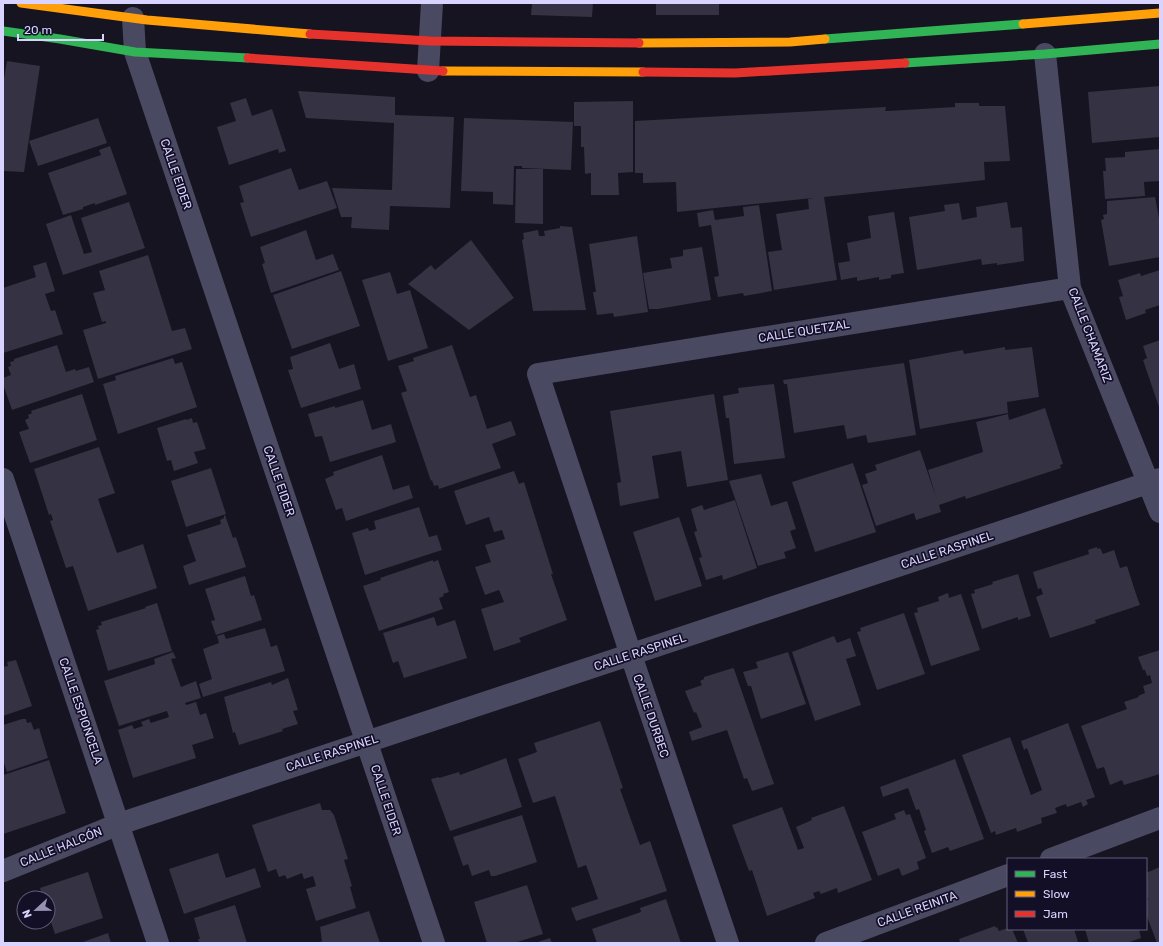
<svg xmlns="http://www.w3.org/2000/svg" width="1163" height="946" font-family="Rubik,sans-serif">
<style>
.building{fill:#343243}
.lines{fill:none;stroke-linecap:round;stroke-linejoin:round}
.street{stroke:#4a4962;stroke-width:22}
.fast{stroke:#30b455;stroke-width:9}
.slow{stroke:#ff9f0a;stroke-width:9}
.jam{stroke:#e5322d;stroke-width:9}
.labels{text-anchor:middle;stroke-width:3.5;stroke-linejoin:round;paint-order:stroke}
.street-label{font-size:12px;fill:#d9d4ff;stroke:#130f26}
</style>
<rect width="100%" height="100%" fill="#161421"/>
<!-- building -->
<path class="building" d="M532 3H593L592 17 531 15Z
M656 3H719V15H656Z
M7 61 40 66 24 172 3 171V84Z
M1160 86V137L1092 143 1088 92Z
M298 91 395 97V115L454 117 450 208 390 206 389 230 351 228 352 217H341L332 188 392 190 394 123 306 118Z
M246 98 252 116 272 109 286 151 279 153 278 149 229 165 217 127 236 121 230 103Z
M633 101V172L618 173 619 195H591V173L585 174 584 147H581V126H574V102Z
M955 103H979V106H1005L1010 161 984 162 985 180 824 197 837 280 774 290 768 252 782 250 776 214 809 209 808 199 813 198 677 212 676 182 643 183V173H635V121L886 107 885 111H887L955 107Z
M98 118 107 143 38 166 29 141Z
M464 118 573 122 571 170 522 168V166H514L513 205 493 204V192L461 191Z
M110 146 127 194 95 205V203L83 207V209L63 215 48 173 101 155 99 150Z
M1160 149V181L1144 182 1145 196 1105 199 1103 171H1106L1105 158 1125 157V152Z
M291 168 299 190 327 181 337 208 251 237 240 203 244 202 239 186Z
M516 169H543V224L515 223Z
M1155 197 1160 223V257L1109 266 1101 220 1104 219 1103 215 1107 214V201Z
M129 202 145 248 63 275 46 224 71 215 84 254 92 252 81 218Z
M1007 202 1011 228 1022 227 1024 261 997 265V263L982 265 981 259 917 270 909 217 945 211 944 205 959 203 962 220 977 217 976 207Z
M759 205 772 291 744 296 743 293 718 297 714 277 719 276 711 225 699 227 697 213 713 210 715 220 744 216 743 207Z
M894 212 904 273 891 275V278L879 280V277L857 281V277L841 280 838 263 850 261 847 243 871 238 868 216Z
M560 226 572 227 586 310 533 311 522 240 524 239 523 233 538 230 539 236H545L544 231 560 228Z
M306 230 316 260 333 254 339 270 271 293 262 264 265 263 260 247Z
M637 236 648 312 614 317 613 313 597 315 593 292H596L589 244Z
M471 240 514 298 469 330 408 284 431 265 435 270Z
M702 247 711 300 658 309H649L643 273 672 268 670 258 683 256V250Z
M148 255 172 331 185 328 192 349 98 379 83 330 106 323V321L102 322 93 293 105 290 99 271Z
M46 262 55 291 45 294 51 311 55 310 63 334 3 353V288L36 277 33 266Z
M1160 270V305L1145 310 1146 313 1126 320 1119 297 1123 296 1118 280 1140 273 1141 276Z
M341 271 360 326 292 349 273 295Z
M390 272 397 294 410 290 428 348 388 361 362 280Z
M1160 340V410L1143 360 1147 358 1143 346Z
M330 343 339 369 354 364 361 389 301 408 288 370 293 369 290 357Z
M57 345 66 372 75 369 76 371 89 367 94 382 12 410 3 384V378L11 375 8 367 11 366 10 362 14 361V359Z
M452 345 470 397 476 395 487 429 511 421 516 435 492 444 501 468 439 489 438 485 434 486 432 480 431 481 401 393 407 391 398 366 414 361 413 358Z
M1005 347V350L1032 347 1039 397 1007 402 1008 413 920 429 909 360 963 350 964 354Z
M173 358 175 364 182 362 197 407 118 434 103 384 116 380 115 376Z
M904 363 916 435 868 443 866 435 847 439 844 425 794 433 787 384H784L783 380Z
M774 384 785 458 734 464 729 418H726L723 396 739 393 738 388Z
M82 394 97 440 30 463 19 432 29 429 25 420 29 418 28 415 32 413 31 411Z
M714 394 728 480 687 487 681 451 652 456 659 498 620 506 617 483 621 482 610 411Z
M363 400 372 430 391 424 396 442 330 462 322 436 315 437 308 414 335 406V408Z
M1045 408 1063 464 1060 465 1061 468 966 499 965 496 939 505 941 512 916 520 914 513 876 526 862 485 868 483 865 474 877 470 875 465 920 450 936 497 928 470 983 452 976 422 1008 414 1009 420Z
M192 418 193 423 197 422 206 449 194 452 198 463 174 471 171 460 167 461 157 428 186 419 187 420Z
M99 447 115 493 98 499 117 553 143 544 157 588 88 611 73 566 66 568 50 521 53 520 51 514 49 515 34 469Z
M382 455 393 490 409 485 413 498 346 521 342 508 336 510 325 479 334 475 333 472Z
M853 463 876 532 815 552 792 482Z
M211 468 226 514 186 527 171 481Z
M514 471 519 484 524 482 553 574H551L567 620 519 638 521 642 494 651 481 609 504 602 499 590 485 595 475 567 491 562 485 545 505 539 502 530 494 532 489 517 466 525 454 491Z
M761 474 771 506 787 501 796 529 790 531 796 548 784 552 786 558 758 566 729 481Z
M735 500 757 568 723 580 722 575 706 580 699 558 702 557 694 532 697 531 691 509 702 505 704 510Z
M419 507 429 537 437 535 442 550 365 575 352 533 368 528 369 531 376 529 374 521Z
M225 515 233 538 236 537 246 567 189 585 183 566 196 561 187 535 221 524 220 520 224 518V516Z
M679 517 702 586 655 601 633 532Z
M1097 547V549L1100 548 1103 554 1114 550 1120 568 1127 566 1136 594 1140 605 1095 620 1096 623 1050 638 1036 597 1043 594 1041 588 1038 589 1033 572 1089 554 1088 550Z
M433 560V562L438 560 449 592 443 594 444 596 439 598 443 609 379 631 363 586 381 580 380 578Z
M1018 574 1031 616 1018 620V617L982 629 971 594 975 593 974 590 993 584 992 582Z
M245 576 251 596 254 595 262 620 216 635 211 621 215 620 205 589Z
M948 593 949 598 961 594 980 650 931 666 914 613 918 612 917 608 939 601 938 597Z
M157 603 172 651 108 671 96 630 99 629 98 626 102 625 101 622 146 608 145 607Z
M904 613 925 674 877 690 857 632 861 631 860 628Z
M434 617 437 626 455 620 467 658 404 678 398 661 393 663 383 633Z
M265 628 271 647 277 645 285 671 203 697 199 684 212 679 203 649 219 643 217 636 224 634 226 639Z
M834 636 837 643 850 638 856 656 846 659 861 705 815 721 792 652Z
M1160 650V774L1124 785 1122 780 1110 785 1104 767 1097 769 1081 726 1127 709 1124 702 1139 697 1138 696 1145 693 1143 686 1152 683 1150 675 1147 676 1145 670H1143L1138 657Z
M173 652 176 658 171 659 181 687 196 681 201 698 185 703 186 705 196 702 200 715 206 713 214 738 192 745 196 758 133 778 118 730 132 725 134 729 143 726 141 722 149 719 151 723 169 717 167 711 119 726 104 681 155 664 154 659Z
M788 652 806 704 761 719 751 686H748L743 672 758 668 756 662Z
M16 660 32 706 3 716V667L8 666 7 662Z
M733 668 734 669 774 784 752 791 747 778 744 779 727 730 692 741 689 732 702 727 696 712 694 713 685 691 702 685 700 681 704 679V677Z
M288 678 298 710 293 711 298 724 282 729 283 731 239 745 235 732 233 733 224 697 271 682 272 685Z
M22 719H26L27 723 31 722 34 730 39 728 48 758 7 772 3 760V725Z
M600 721 623 788 620 789 640 845 650 841 667 891 576 921 571 908 598 899 586 865 578 868 555 796 533 803 518 759 537 752 534 743Z
M1068 723 1095 797 1086 800 1088 804 1083 807 1081 802 1067 807 1066 804 1055 808 1057 813 1041 818 1042 823 1017 832 1016 828 996 835 995 831 991 833 962 755 1010 737 1031 795 1042 790 1027 748 1024 750 1021 741Z
M506 758 522 807 450 831 431 779 439 777V778L459 772 460 775Z
M955 759 984 839 950 851 948 847 932 853 924 831 926 830 919 809 916 810 908 788 883 797 880 787Z
M49 760 66 813 3 834V775Z
M320 803 322 810H330L334 815 348 859 344 860 352 886 350 887 356 908 316 921 306 889 316 886 313 876 304 879 302 873 287 879 285 875 279 877 276 869 268 872 252 825Z
M844 806 872 880 838 893 837 888 821 894 819 891 813 893 815 898 767 916 752 870 749 871 732 825 782 807 798 850 804 848 796 827 812 820 811 818Z
M904 810 906 815 910 814 926 858 917 862 919 869 902 876 899 868 878 876 862 832 896 819 894 814Z
M522 815 537 862 495 876H491L489 870 472 876 468 864 463 866 453 837Z
M218 853 226 878 255 868 261 887 184 914 169 869Z
M1160 867V943H1157L1146 914V901L1148 900 1146 894V873Z
M88 872 103 918 55 934 48 913V898H43L40 888Z
M527 885 543 934 514 943H487L474 902Z
M666 899 681 943H597L592 929 641 912 640 908Z
M235 905 247 943H199L198 939H200L194 918Z
M369 911 380 943H318L322 941 320 927Z
M995 926 996 928 997 927 999 931 1008 928V929H1012L1018 943 960 942 959 939Z
M1023 929H1074L1078 942 1028 943Z
M1085 929H1139L1141 938 1127 943H1089Z
M108 933 111 943H80Z
M550 938 552 943H535Z"/>
<g class="lines">
<!-- street -->
<path class="street" d="M133 18 135 52 434 943
M1045 54 1070 288 1160 512
M428 71 432 3
M3 479 158 943
M1051 859 1160 818
M3 871 119 824 1160 479
M728 943 631 655 538 374 1070 288
M826 943 1008 875"/>
<!-- fast -->
<path class="fast" d="M3 31 60 39 135 52 248 58
M825 39 1023 24
M905 63 1045 54 1160 44"/>
<!-- slow -->
<path class="slow" d="M21 3 147 20 310 34
M1023 24 1160 13
M639 43 790 42 825 39
M443 71 643 72"/>
<!-- jam -->
<path class="jam" d="M310 34 430 41 639 43
M248 58 443 71
M643 72 735 73 905 63"/>
</g>
<g class="labels">
<!-- street labels -->
<g class="street-label">
<text transform="translate(176 174) rotate(71)" y="4">CALLE EIDER</text>
<text transform="translate(804 331) rotate(-9)" y="4">CALLE QUETZAL</text>
<text transform="translate(1090 335) rotate(69)" y="4">CALLE CHAMARIZ</text>
<text transform="translate(279 481) rotate(71)" y="4">CALLE EIDER</text>
<text transform="translate(947 550) rotate(-18)" y="4">CALLE RASPINEL</text>
<text transform="translate(640 652) rotate(-18)" y="4">CALLE RASPINEL</text>
<text transform="translate(81 711) rotate(71)" y="4">CALLE ESPIONCELA</text>
<text transform="translate(651 716) rotate(71)" y="4">CALLE DURBEC</text>
<text transform="translate(332 753) rotate(-18)" y="4">CALLE RASPINEL</text>
<text transform="translate(386 800) rotate(72)" y="4">CALLE EIDER</text>
<text transform="translate(61 847) rotate(-22)" y="4">CALLE HALCÓN</text>
<text transform="translate(917 909) rotate(-20)" y="4">CALLE REINITA</text>
</g>
</g>
<!-- border -->
<rect width="1163" height="946" fill="none" stroke="#d9d4ff" stroke-width="8"/>
<!-- legend -->
<rect x="1007" y="858" width="140" height="72" fill="#130f26" stroke="#625e7d"/>
<rect x="1015" y="871" width="20" height="6" fill="#30b455" stroke="#625e7d"/>
<text x="1043" y="878" font-size="12" fill="#d9d4ff">Fast</text>
<rect x="1015" y="891" width="20" height="6" fill="#ff9f0a" stroke="#625e7d"/>
<text x="1043" y="898" font-size="12" fill="#d9d4ff">Slow</text>
<rect x="1015" y="911" width="20" height="6" fill="#e5322d" stroke="#625e7d"/>
<text x="1043" y="918" font-size="12" fill="#d9d4ff">Jam</text>
<!-- north arrow -->
<g transform="translate(36 910) rotate(248)"><circle r="19" fill="#130f26" stroke="#625e7d"/>
<path d="M0-3L7 15L0 10L-7 15Z" fill="#9591b1"/>
<text y="-6" font-size="11" font-weight="bold" text-anchor="middle" fill="#d9d4ff">N</text>
</g>
<!-- scale -->
<path d="M18 34v6h85v-6" fill="none" stroke="#d9d4ff" stroke-width="2"/>
<text x="24" y="34" font-size="12" fill="#d9d4ff" stroke="#130f26" stroke-width="3" paint-order="stroke">20 m</text>
</svg>
